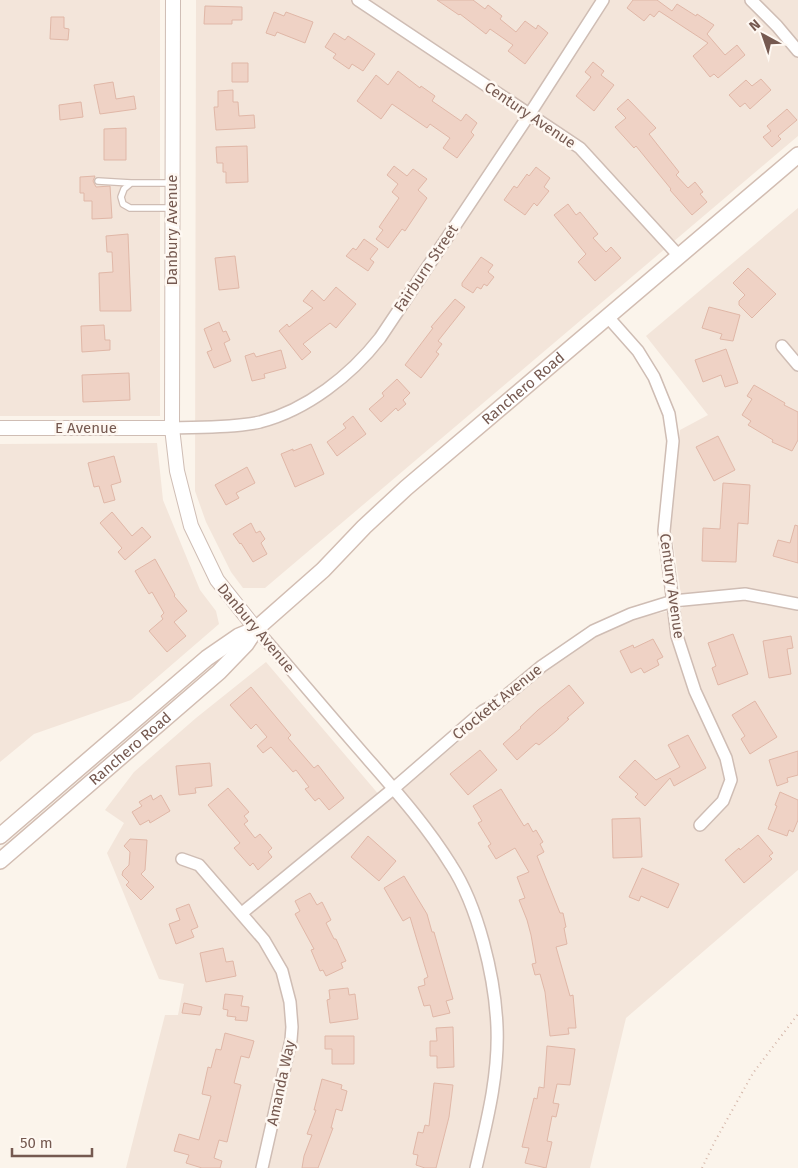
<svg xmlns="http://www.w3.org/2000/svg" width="798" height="1168" font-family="'Fira Sans',sans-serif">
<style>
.residential{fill:#f3e5da}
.building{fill:#efd2c5;stroke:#e0b7a7}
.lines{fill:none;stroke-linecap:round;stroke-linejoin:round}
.service-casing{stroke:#cfbdb4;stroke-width:8}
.minor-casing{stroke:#cfbdb4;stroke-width:14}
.tertiary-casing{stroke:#cfbdb4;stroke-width:16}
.secondary-casing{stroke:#d2bdb2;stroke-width:18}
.path{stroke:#d4b5a8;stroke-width:2;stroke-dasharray:1 4;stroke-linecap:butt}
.service{stroke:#fff;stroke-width:5.5}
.minor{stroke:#fff;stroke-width:11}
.tertiary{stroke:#fff;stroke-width:14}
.secondary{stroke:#fff;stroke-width:15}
.labels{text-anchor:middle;stroke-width:5;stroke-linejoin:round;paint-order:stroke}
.street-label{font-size:15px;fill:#755950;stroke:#fef8f2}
</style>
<rect width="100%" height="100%" fill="#fbf4eb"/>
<!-- residential -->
<path class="residential" d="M0 0H160V416H0Z
M196 0H798V136L265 588H243L231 572 206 522 195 491Z
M798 208V870L626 1018 590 1168H126L165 1015H178L184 984 159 979 107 853 124 823 105 810 134 772 196 718 266 662 386 803 495 711 564 655 604 630 632 619 683 608 669 516 680 430 708 415 646 336Z
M157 443 163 500 200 590 216 611 219 624 131 700 34 734 0 762V444Z"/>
<!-- building -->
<path class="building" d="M437 0H473L485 9 488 5 502 16 500 19 516 32 525 21 536 29 538 25 548 33 525 64 508 51 513 45 490 29 486 34 460 14 459 15Z
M633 0H657L672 11 677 4 696 16 697 14 714 25 707 34 725 55 737 45 745 55 718 78 714 74 710 77 693 56 708 43 659 11 654 17 650 14 644 21 627 8Z
M205 6 242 7V20H232V24H204Z
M274 12 284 16 286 12 313 22 305 43 277 32 275 36 266 33Z
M51 17H64V28L69 29 68 40 50 39Z
M334 33 345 40 348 36 375 54 363 71 352 64 349 69 333 58 336 54 325 47Z
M593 62 604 71 601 75 614 85 594 111 576 96 591 77 585 72Z
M232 63H248V82H232Z
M398 71 420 88 421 86 435 96 432 101 461 121 466 114 477 123 471 132 474 135 457 158 443 148 450 138 430 124 427 128 392 104 381 119 357 101 376 75 388 85Z
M761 79 771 90 750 109 745 103 740 107 729 95 746 80 752 86Z
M113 82 116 99 134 96 136 109 100 114 94 85Z
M233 90V102H238L239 116 254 115 255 128 216 130 214 107H218V91Z
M628 99 656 128 649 134 679 172 676 175 688 188 695 182 703 192 700 194 707 202 692 215 670 190 671 189 636 146 634 148 615 127 626 118 617 109Z
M81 102 83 117 60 120 59 105Z
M787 109 797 120 778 136 781 139 772 147 763 137 771 131 767 126Z
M126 128V160H104V129Z
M247 146 248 182 226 183V172H223V163H217L216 147Z
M394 166 407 176 413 169 427 179 418 190 427 198 405 231 402 229 388 248 376 239 383 230 379 227 399 198 392 192 398 184 387 175Z
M536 167 550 178 544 187 549 191 537 206 534 203 525 215 504 200 514 186 517 188 527 174 529 176Z
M95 176 93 181 96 187 110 186 112 218 92 219V201H84V193H80V177Z
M568 204 576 215 580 212 598 234 593 238 606 252 611 247 621 258 595 281 578 262 586 254 554 215Z
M128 234 131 311H100L99 273 113 272 112 252H107L106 236Z
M364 239 378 249 370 259 374 262 368 271 346 256 353 248 356 250Z
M235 256 239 288 219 290 215 258Z
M481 257 493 265 488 272 494 277 487 286 484 284 481 289 477 287 473 293 462 286V283Z
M748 268 776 294 752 318 739 305V301L745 295 733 283Z
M336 287 356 304 336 328 330 323 303 344 311 352 302 360 279 331 287 324 289 327 313 308 303 301 312 290 324 301Z
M455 299 465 307 438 341 442 344 436 352 439 354 421 378 405 365 433 328 431 327Z
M709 307 740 315 733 341 720 339 722 334 702 328Z
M219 322 223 332 226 331 230 340 224 343 231 361 214 368 207 352 212 350 204 329Z
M104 325 105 340H110V350L82 352 81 326Z
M726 349 738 383 725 387 721 375 703 382 695 360Z
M281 350 286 368 264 374 265 378 252 381 245 356 254 353 256 357Z
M129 373 130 400 83 402 82 375Z
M397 379 410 393 403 400 406 404 398 411 396 408 381 422 369 409 384 396 382 393Z
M754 385 785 403 784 405 798 412V440L792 451 772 442 773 440 748 425 751 421 742 415 752 399 747 396Z
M353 416 366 434 337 456 327 442 346 428 343 424Z
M718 436 735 470 714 481 696 447Z
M311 444 324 474 295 487 281 454 293 449V451Z
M114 456 121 482 111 485 115 500 104 503 99 486 94 487 88 463Z
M247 467 255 483 236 493 239 498 226 505 215 485Z
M723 483 750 485 748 524 738 523 736 562 702 561 703 528 720 529Z
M112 512 132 536 142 527 151 537 125 560 118 552 122 548 100 523Z
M251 523 256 533 260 531 265 539 261 543 267 554 253 562 241 543 240 544 233 534Z
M795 525 798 526V563L773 556 778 540 790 543Z
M155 559 175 595 174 596 187 611 174 622 186 636 167 652 149 631 163 619 161 616 164 613 152 592 149 594 135 571Z
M733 634 748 674 718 685 712 668 716 666 708 643Z
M791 636 793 648 787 649 791 674 769 678 763 641Z
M653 639 663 657 657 660 659 665 644 673 641 668 631 673 620 651 633 645 634 648Z
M569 685 584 703 567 718 569 719 556 731 539 745 536 743 517 760 503 744 521 728 520 727 538 710Z
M251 687 291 735 288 738 314 768 318 765 344 798 329 810 319 798 315 801 305 789 309 787 296 770 293 772 271 747 263 753 257 746 267 737 256 724 251 729 230 705Z
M755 701 777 737 750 754 741 739 745 736 732 715Z
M688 735 706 768 674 786 670 778 645 806 635 797 638 794 619 777 635 760 656 780 680 767 668 745Z
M480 750 497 770 468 795 450 774Z
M798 751V775L787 778 788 782 777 786 769 760Z
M210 763 212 786 195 788 196 793 179 795 176 766Z
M228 788 249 812 244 816 248 821 244 824 255 838 260 834 272 848 268 852 272 857 258 870 253 863 250 866 234 848 240 843 208 805Z
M501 789 524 826 528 823 533 832 536 830 543 842 540 844 544 852 537 856 560 913H563L566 927 564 928 567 944 556 947 570 996 573 995 576 1028H568L569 1034 550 1036 545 992 540 974 535 975 532 964 536 963 531 935 527 920 519 900 525 898 517 877 529 872 515 848 496 859 488 846 491 844 478 823 482 821 473 806Z
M780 792 798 800V820L793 832 789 830 787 836 768 829 777 806 775 805Z
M151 795 153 800 161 795 170 811 150 823 149 820 140 825 132 812 142 806 139 802Z
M640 818 642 857 613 858 612 819Z
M758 835 773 853 769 856 772 859 744 883 725 860 739 848 740 850Z
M368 836 396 861 379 881 351 857Z
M130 839 147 840 145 870 141 874 154 887 141 900 126 885 129 882 122 875 123 871 129 865 130 852 124 846Z
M642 868 679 884 668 908 641 896 639 901 629 897Z
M404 876 427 914 432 932H434L453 999 446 1001 450 1013 433 1017 430 1005 424 1006 418 987 425 985 424 979 428 977 410 917 403 921 384 888Z
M310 893 317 905 322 902 331 920 326 923 334 939H336L346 961 341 963 343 968 326 976 323 970 320 971 311 950 314 949 295 914 300 911 295 901Z
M189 904 198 927 191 930 194 937 176 944 169 924 180 920 176 909Z
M223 948 226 962 233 961 236 976 206 982 200 953Z
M348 988 349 995 355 994 358 1019 330 1023 327 1000 330 999 329 990Z
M225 994 243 996 241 1006 249 1007 247 1021 235 1020 236 1017 227 1016 228 1010 223 1009Z
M184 1003 202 1007 200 1015 182 1013Z
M453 1027 454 1067 437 1068V1056H430V1041H437L436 1028Z
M225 1033 254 1041 249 1058 241 1056 234 1083 241 1085 227 1142 219 1140 214 1158 222 1161 220 1168H202L186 1163 189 1155 174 1151 179 1134 199 1140 211 1096 202 1094 208 1067 211 1068 216 1049 221 1050Z
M325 1036H354V1064H332V1049H325Z
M547 1046 575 1049 570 1085 557 1084 553 1103 559 1104 556 1117 552 1116 547 1141 552 1142 546 1168 525 1163 529 1148 522 1147 534 1098 537 1099 539 1087 544 1088Z
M322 1079 342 1085 341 1089 347 1091 342 1111 336 1109 331 1128H333L318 1168H302L304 1156 312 1135 307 1134 316 1110H314Z
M434 1083 453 1085 449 1117 436 1168H425L416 1165 418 1155 413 1154 418 1132 423 1133 425 1125 429 1126Z"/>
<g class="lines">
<defs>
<path id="service" d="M98 181 131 183
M171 183H131L124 189 121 197 123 204 130 208H172"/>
<path id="minor" d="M358 0 580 148 679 256
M751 0 777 26 798 51
M607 316 638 351 654 377 669 414 673 441 664 531 677 636 695 691 726 758 731 780 723 801 700 825
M782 346 798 365
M172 428C201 427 232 428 260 422 307 410 351 375 380 338L529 115 603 0
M256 629C291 669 325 710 360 750 392 787 425 823 451 865 478 906 495 977 497 1027 499 1075 487 1121 476 1168
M182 859 199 865 264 940 282 971 290 1002 292 1027 291 1040 262 1168
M242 913 393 789 483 711 496 704 542 666 593 631 631 614 673 601 745 594 798 604"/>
<path id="tertiary" d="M173 0 172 428 177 471 191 526 217 580 256 629
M0 428H172"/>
<g id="secondary">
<path d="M0 836 207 658 239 636 256 629"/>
<path id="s1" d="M0 861 219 672 246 644 256 629 323 570 364 527 406 488 798 155"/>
</g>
</defs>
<!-- service casing -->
<use href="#service" class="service-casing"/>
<!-- minor casing -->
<use href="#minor" class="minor-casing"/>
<!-- tertiary casing -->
<use href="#tertiary" class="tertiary-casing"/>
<!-- secondary casing -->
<use href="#secondary" class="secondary-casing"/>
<!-- path -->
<path class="path" d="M702 1168 714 1143 753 1073 798 1014"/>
<!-- service -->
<use href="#service" class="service"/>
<!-- minor -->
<use href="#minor" class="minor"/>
<!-- tertiary -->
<use href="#tertiary" class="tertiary"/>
<!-- secondary -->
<use href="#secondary" class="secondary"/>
</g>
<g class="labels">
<!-- street labels -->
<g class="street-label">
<text transform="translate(530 115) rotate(34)" y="5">Century Avenue</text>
<text transform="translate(172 230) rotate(-90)" y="5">Danbury Avenue</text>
<text transform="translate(426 268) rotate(-56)" y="5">Fairburn Street</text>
<text dy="5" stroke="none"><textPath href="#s1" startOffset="706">Ranchero Road</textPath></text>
<text x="86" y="433">E Avenue</text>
<text transform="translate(672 586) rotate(82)" y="5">Century Avenue</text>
<text transform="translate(256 628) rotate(50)" y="5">Danbury Avenue</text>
<text transform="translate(497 702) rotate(-39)" y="5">Crockett Avenue</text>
<text dy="5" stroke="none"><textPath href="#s1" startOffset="172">Ranchero Road</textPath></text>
<text transform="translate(281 1083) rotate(-78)" y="5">Amanda Way</text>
</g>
</g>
<!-- north arrow -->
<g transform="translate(763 35) rotate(320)" stroke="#fef8f2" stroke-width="4" paint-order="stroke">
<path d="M0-4L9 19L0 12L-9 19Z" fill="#755950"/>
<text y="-8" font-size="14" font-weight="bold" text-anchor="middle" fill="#755950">N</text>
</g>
<!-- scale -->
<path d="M12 1148v8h80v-8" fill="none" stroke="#755950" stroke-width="2.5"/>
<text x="20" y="1148" font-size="15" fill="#755950" stroke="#fef8f2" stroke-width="4" paint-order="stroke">50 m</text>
</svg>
